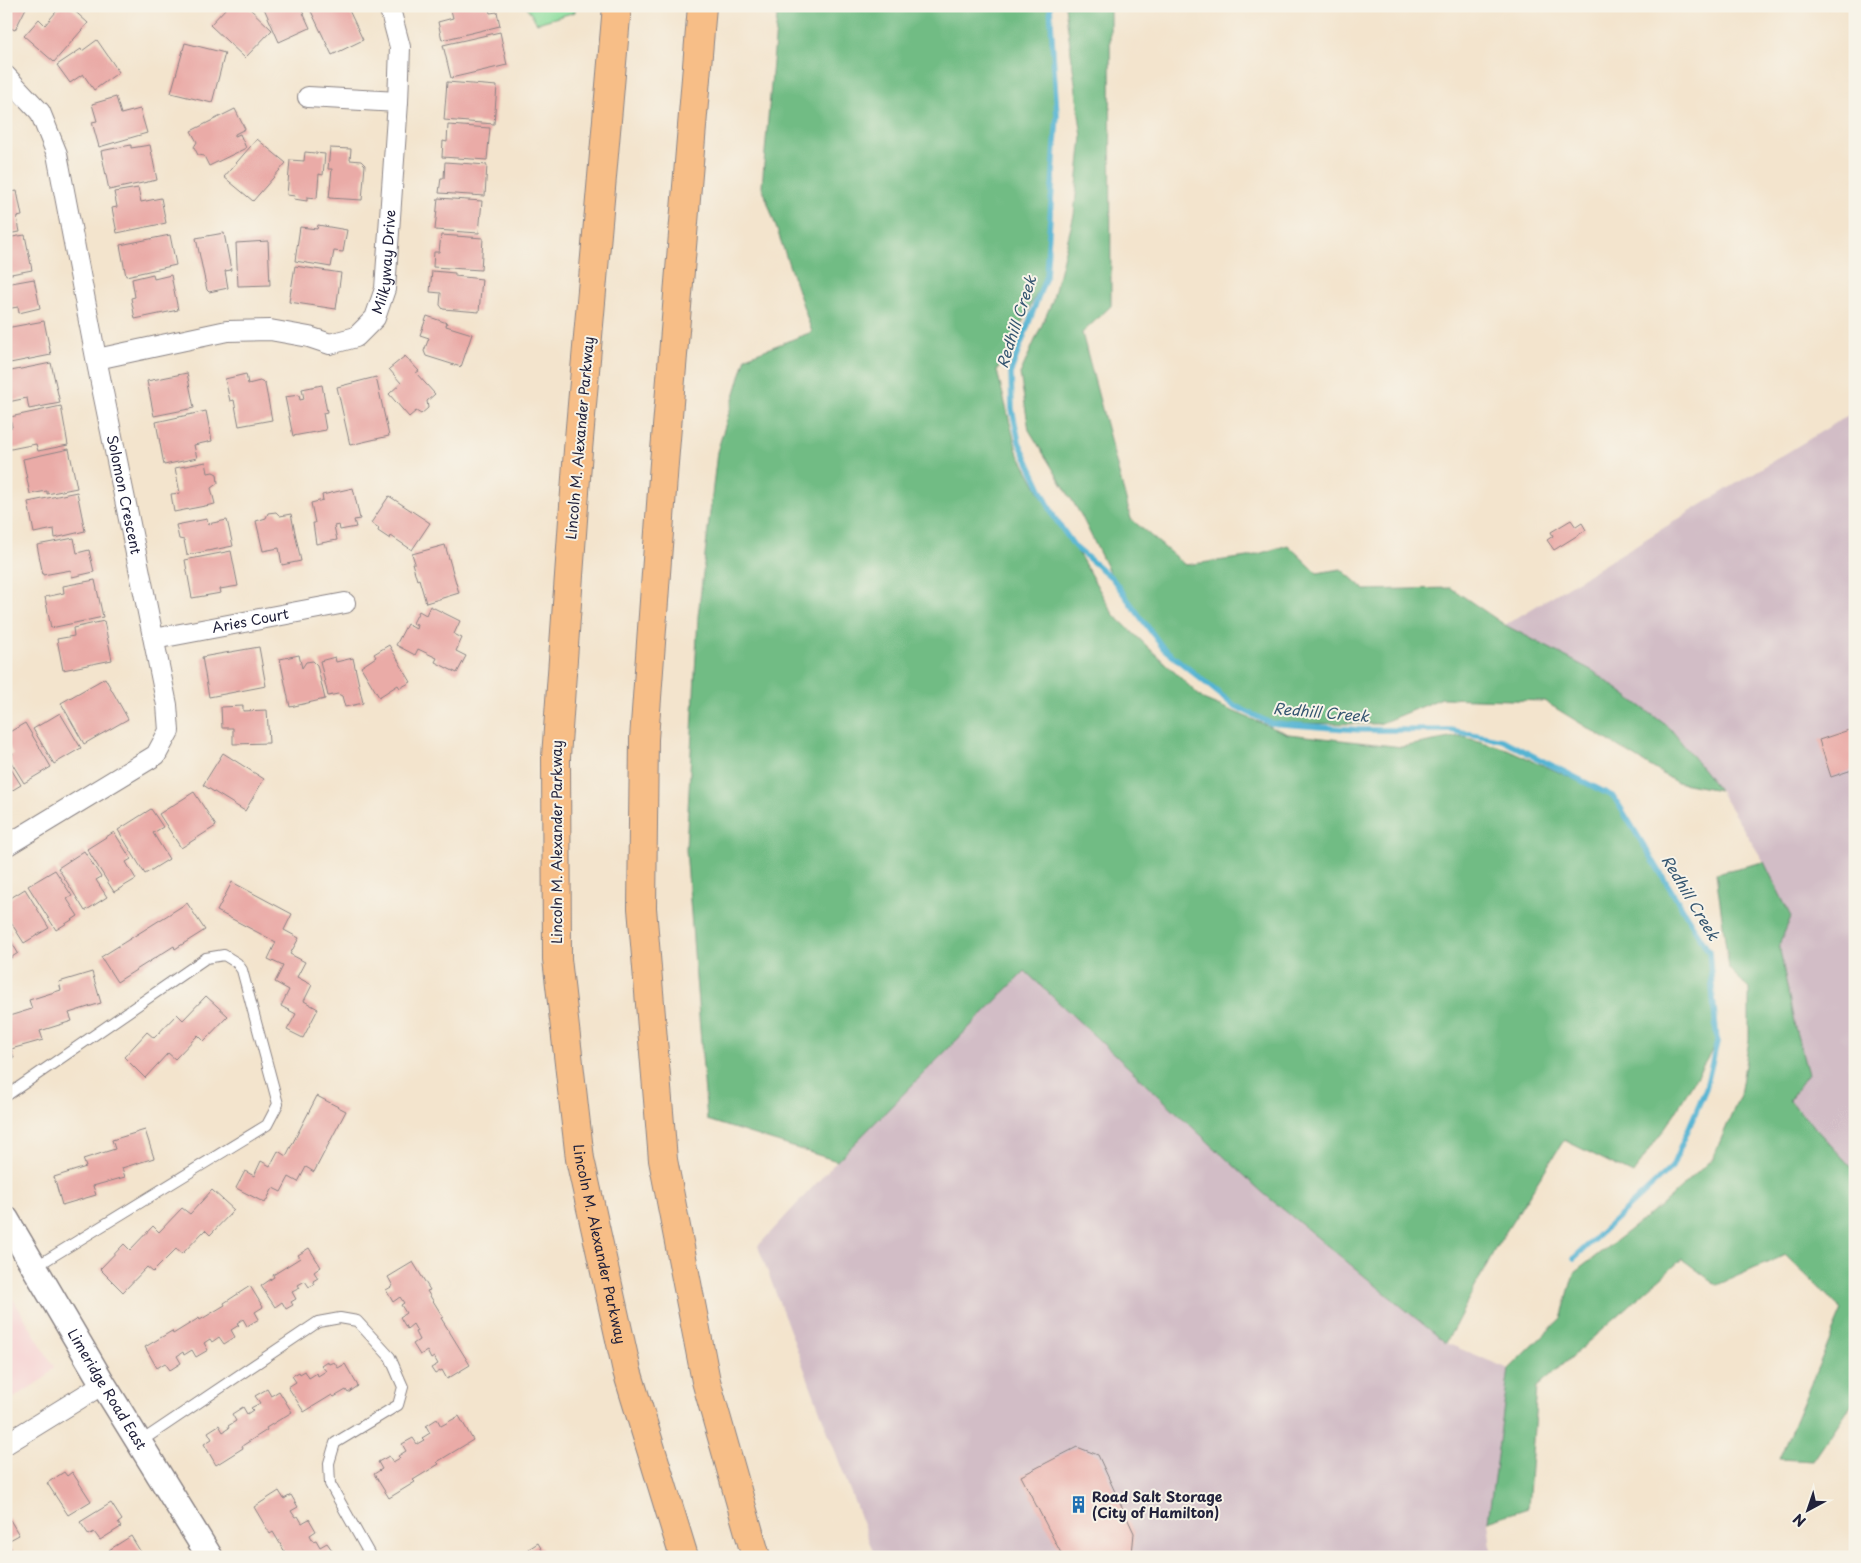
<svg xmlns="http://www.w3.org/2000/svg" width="1861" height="1563" font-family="'Playpen Sans',sans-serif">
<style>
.built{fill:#f7cfd1}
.industrial{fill:#d2bdc6}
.green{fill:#8cdd9c;stroke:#57806c}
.forest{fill:#71bc84;stroke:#4a6f60}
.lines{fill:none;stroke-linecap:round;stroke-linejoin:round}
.stream{stroke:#54b4d3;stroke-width:5.5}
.building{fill:#eaaba7}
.service-casing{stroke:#8a8384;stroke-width:12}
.minor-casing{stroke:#8a8384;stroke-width:22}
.tertiary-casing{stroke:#8a8384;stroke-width:28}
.motorway-casing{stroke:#8a8384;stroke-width:30}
.service{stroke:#fff;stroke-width:10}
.minor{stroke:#fff;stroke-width:20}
.tertiary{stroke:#fff;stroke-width:25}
.motorway{stroke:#f7be87;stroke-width:28}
.labels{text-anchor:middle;stroke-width:4;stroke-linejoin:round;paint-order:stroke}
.street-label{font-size:14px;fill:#22223b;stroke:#f7f3e8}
.poi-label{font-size:14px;font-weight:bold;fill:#22223b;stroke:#f7f3e8;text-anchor:start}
.water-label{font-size:15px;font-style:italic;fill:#345570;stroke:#f7f3e8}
</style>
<rect width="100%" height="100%" fill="#f7f3e8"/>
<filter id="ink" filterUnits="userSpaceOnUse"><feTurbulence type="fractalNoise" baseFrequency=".02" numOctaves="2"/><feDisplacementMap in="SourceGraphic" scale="10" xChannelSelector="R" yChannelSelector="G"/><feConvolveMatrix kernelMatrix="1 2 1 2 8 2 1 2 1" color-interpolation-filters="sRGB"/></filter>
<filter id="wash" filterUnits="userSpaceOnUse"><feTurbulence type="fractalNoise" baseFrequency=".0096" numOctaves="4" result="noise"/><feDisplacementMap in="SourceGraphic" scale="20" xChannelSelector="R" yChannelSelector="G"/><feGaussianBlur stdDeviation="1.12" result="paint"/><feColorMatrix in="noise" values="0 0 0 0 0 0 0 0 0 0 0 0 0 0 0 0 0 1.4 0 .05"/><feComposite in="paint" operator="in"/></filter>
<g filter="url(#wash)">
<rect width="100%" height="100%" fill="#f3e4cd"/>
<!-- built -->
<path class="built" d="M6 1287 54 1367 46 1377 6 1403Z"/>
<!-- industrial -->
<path class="industrial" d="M1855 411V1171L1789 1100 1808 1074 1795 1028 1779 945 1791 917 1764 862 1719 790 1670 728 1505 625Z
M1024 970 1262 1192 1446 1343 1509 1369 1488 1521 1492 1557H875L758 1246 837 1161Z"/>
<!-- green -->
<path class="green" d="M526 6H575V12L537 23Z"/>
<!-- forest -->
<path class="forest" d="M778 6H1050L1057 115 1046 276 997 371 1017 451 1053 517 1075 547 1113 614 1203 699 1288 734 1402 747 1460 736 1507 749 1614 797 1709 952 1717 1042 1675 1113 1633 1174 1564 1140 1495 1249 1446 1343 1262 1192 1025 971 837 1161 707 1120 686 849 698 616 717 452 746 357 812 332 762 186Z
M1065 6H1110L1111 306 1082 333 1131 519 1185 565 1248 557 1288 545 1317 573 1341 569 1365 590 1451 588 1505 625 1593 671 1670 728 1719 790 1676 782 1544 701 1442 698 1379 724 1270 723 1233 705 1163 648 1112 578 1081 515 1029 430 1020 374 1052 302 1074 215 1082 137Z
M1764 862 1791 917 1779 945 1795 1028 1808 1074 1789 1100 1855 1171V1399L1813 1461 1779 1459 1842 1310 1785 1255 1717 1285 1682 1259 1537 1387 1528 1508 1488 1521 1509 1369 1561 1318 1574 1273 1668 1200 1713 1158 1740 1095 1749 1040V988L1729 969 1716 873Z"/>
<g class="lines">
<!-- stream -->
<path class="stream" d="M1050 6 1057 115 1046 276 1011 371 1012 409 1019 442 1054 517 1075 547 1112 578 1163 648 1233 705 1270 723 1360 730H1450L1502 740 1614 797 1709 952 1717 1042 1706 1088 1672 1167 1574 1258"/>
</g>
<g id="blocks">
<!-- building -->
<path class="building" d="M6 6H27L15 30 6 26Z
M61 6H69L88 23 54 62 24 36 39 19 45 25Z
M228 6H247L272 30 245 58 210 25Z
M263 6H300L310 28 279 42Z
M311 6H347L363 40 332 55 309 7Z
M450 6H488L490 13 497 12 500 26 442 40 438 22 453 18Z
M500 32 507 65 451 78 443 45Z
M97 40 119 72 94 90 83 74 70 83 57 65 81 49 82 51Z
M185 43 225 53 212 103 171 93Z
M447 82 497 86 494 124 444 120Z
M116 97 121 114 140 109 147 133 99 147 92 122 97 121 92 104Z
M235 109 245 129 235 134V136L240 134 246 148 209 166 204 156 198 155 194 147 197 142 191 131Z
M448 125 490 128 487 160 442 157 443 141 447 142Z
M257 139 286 163 253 201 224 177Z
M131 145V148L150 145 157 180 109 190 101 151Z
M330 148 351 149 350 160 361 161 365 165 362 200 329 198 332 169H328Z
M305 152 325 154 323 175 319 174 317 198 307 197V201L294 199 295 196 287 195 290 160 304 161Z
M445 162 487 165 485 196 439 193 441 178H444Z
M138 188 141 202 161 198 166 223 117 233 112 208 117 207 114 192Z
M17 191 22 216 17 217 20 232 6 234V193Z
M438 198 482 201 479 233 435 230Z
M318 225 347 230 343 252 334 251 331 267 295 261 300 227 317 229Z
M224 233 231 270 225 271 228 288 209 292 207 290 196 238Z
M25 235 32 270 6 275V238Z
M170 235 176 265 126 276 120 245Z
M441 235 483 238 481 270 433 267 434 252H439Z
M268 241 270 285 238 286 236 243Z
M295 266 341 273 336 309 289 302Z
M432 271 455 273V276L482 279 479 312 443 309 440 305 441 293 430 292Z
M153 274 154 279 171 275 178 310 135 319 131 298 135 297 132 279Z
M34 279 40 308 19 313 18 307 6 309V284Z
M427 316 447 323 446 326 472 334 461 367 426 356 424 351 429 338 420 335Z
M44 321 51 355 10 363 6 344V328Z
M405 356 419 371 416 373 435 394 427 401 428 408 421 414 416 411 409 417 389 394 401 383 389 369Z
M51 363 60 403 29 409 27 398 8 402 6 372Z
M187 373 194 408 154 416 147 381Z
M246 374 248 384 260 381 265 384 272 420 239 426 234 400 230 401 225 379Z
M376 377 389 436 350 445 337 387Z
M322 385 327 412 323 413 326 430 293 436 285 397 299 395 300 400 304 399 302 389Z
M61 406 68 445 38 451 36 444 6 450V428L12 427 10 417Z
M206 411 212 441 194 445 197 458 164 465 156 422Z
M69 449 77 488 47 494V491L30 494 23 459Z
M206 462 208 473 213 472 217 474 218 483 211 488 215 504 174 512 171 494 180 493 175 468Z
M353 488 360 519 354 520 356 527 340 530 339 525 334 526 337 540 316 544 313 523H315L311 503 323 500 322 495Z
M77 492 85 531 55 538 54 529 34 533 28 502Z
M389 496 430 523 412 550 391 536 390 539 378 531 379 528 371 523Z
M276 512 280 516 291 514 301 561 282 565 279 548 263 551 256 521 266 518 268 513Z
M207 519 208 524 227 520 233 546 187 555 184 540 179 539 176 525Z
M1571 520 1576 527 1582 523 1586 530 1554 550 1547 540 1553 536 1551 532Z
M74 538 77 553 89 550 94 572 72 577 71 570 43 575 37 545Z
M445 545 459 593 426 603 419 579 417 580 412 563H415L412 554Z
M231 551 238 586 220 589 221 593 192 598 185 560Z
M95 580 103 617 51 628 45 597 64 593 63 586Z
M430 606 460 621 454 634 462 638 456 651 466 656 457 673 435 662 437 658 418 649 415 655 396 645 407 624 416 629 417 625 413 623 419 611 426 615Z
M104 621 112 660 63 670 57 639 74 636 73 628Z
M389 645 411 682 400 688 398 685 379 697 361 667 376 657 374 654Z
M259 647 266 686 209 697 202 657Z
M299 655 302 668 306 662 313 661 317 665 325 699 290 707 280 659Z
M335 657 336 662 353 658 363 703 345 707 342 696 338 694 328 696 320 661Z
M105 678 128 719 84 744 61 703Z
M243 706V711L267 710 269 743 233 744V728H222L221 707Z
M60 713 81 748 54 764 33 729Z
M25 723 51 767 24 783 8 757 13 754 6 742V734Z
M1855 728V769L1831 777 1819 740Z
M223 753 264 779 245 811 203 785Z
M6 761 21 785 6 794Z
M194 792 216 826 181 848 159 814Z
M151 809 163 827 153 833 169 859 145 874 118 830Z
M114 832 131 859 126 862 136 879 114 892 87 849Z
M84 851 101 877 96 880 107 897 85 911 58 868Z
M55 870 72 896 67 899 78 916 56 930 28 886Z
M232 882 292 914 284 930 299 938 290 954 305 962 297 977 312 985 304 1001 318 1009 303 1038 287 1030 296 1014 281 1006 289 990 275 982 283 966 268 959 276 942 217 911Z
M25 889 49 928 24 943 6 915V901Z
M187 903 205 930 175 949 174 946 117 982 101 957Z
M6 924 12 933 8 936 18 953 6 961Z
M92 972 101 1003 69 1013 72 1021 40 1031 43 1040 11 1049 14 1058 6 1060V1017L32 1009 29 1000 61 990 59 982Z
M206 996 228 1016 204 1041 198 1035 175 1059 168 1053 145 1078 124 1057 147 1032 154 1038 177 1014 183 1020Z
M317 1096 346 1111 314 1172 306 1167 298 1182 289 1177 281 1192 273 1188 265 1203 236 1188 245 1171 254 1176 261 1161 270 1166 278 1151 286 1156Z
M145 1130 154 1158 122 1168 125 1177 93 1186 96 1195 62 1205 54 1177 86 1167 83 1159 115 1149 112 1140Z
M212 1190 234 1210 210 1235 205 1230 182 1254 176 1249 153 1272 147 1267 123 1292 100 1269 124 1244 130 1250 153 1226 159 1232 182 1208 190 1214Z
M309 1248 321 1267 314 1272 318 1278 313 1281 315 1284 309 1287 305 1281 298 1285 300 1288 292 1292 296 1299 291 1302 293 1305 286 1309 282 1302 275 1307 261 1286 274 1277 273 1275 300 1258 298 1255Z
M413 1262 430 1290 427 1291 443 1317 441 1318 470 1365 447 1379 442 1370 435 1374 431 1368 438 1364 434 1357 431 1359 427 1351 420 1355 413 1344 419 1340 415 1332 417 1331 413 1324 407 1329 400 1317 406 1313 401 1305 404 1303 400 1297 393 1302 386 1290 393 1286 388 1277Z
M250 1286 263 1307 255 1312 259 1319 247 1326 243 1319 237 1323 239 1325 231 1330 235 1337 224 1344 219 1337 212 1342 210 1339 204 1343 208 1350 196 1357 192 1350 184 1355 183 1352 177 1356 181 1363 170 1370 165 1363 157 1368 145 1347 172 1331 173 1334 199 1318 200 1320 225 1305 224 1303Z
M327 1361 329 1364 334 1362 338 1368 345 1364 358 1386 348 1393 346 1390 334 1397 332 1395 304 1412 288 1387 296 1382 292 1376 299 1372 300 1374 305 1371 309 1378 317 1373 318 1376 326 1371 321 1365Z
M267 1389 271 1396 279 1391 292 1412 266 1428 267 1430 242 1446 243 1448 216 1465 204 1444 212 1439 208 1432 219 1425 223 1432 229 1428 228 1426 236 1421 232 1414 243 1407 247 1414 253 1410 251 1408 260 1403 255 1396Z
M459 1416 473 1440 437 1462 439 1464 413 1480 415 1482 389 1498 374 1474 382 1469 378 1462 389 1456 393 1462 400 1458 398 1456 406 1451 402 1444 413 1438 417 1444 424 1440 422 1438 430 1433 426 1426 437 1419 441 1426Z
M1077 1447 1098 1455 1134 1533 1132 1554 1128 1557H1063L1021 1476Z
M64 1472 67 1476 72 1472 91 1501 68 1515 47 1483Z
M279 1491 284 1499 291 1495 298 1507 291 1511 295 1517 298 1516 302 1523 309 1519 316 1531 310 1535 313 1541 316 1540 320 1547 327 1543 332 1550 324 1555 326 1557H293L292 1555 288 1557 273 1532 270 1534 254 1507Z
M111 1503 122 1520 118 1523 121 1527 100 1540 94 1532 89 1535 80 1522Z
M9 1518 19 1535 6 1542V1519Z
M131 1536 142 1554 138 1557H114L109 1550Z
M538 1543 546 1557H516Z
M9 1546 15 1555 22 1551 26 1557H6V1548Z"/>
</g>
</g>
<g filter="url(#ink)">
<use href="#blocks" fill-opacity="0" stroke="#8a8384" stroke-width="1"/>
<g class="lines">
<defs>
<path id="service" d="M6 1096 206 958 224 955 237 963 242 970 278 1104 267 1125 35 1267
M140 1442 318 1322 340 1318 357 1321 390 1357 403 1387 398 1405 335 1443 329 1463 330 1484 371 1557"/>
<g id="minor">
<path id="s1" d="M6 76 40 112 57 154 97 363 167 705 169 731 156 755 6 846"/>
<path d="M308 97 398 102"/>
<path id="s2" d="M97 359 227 331 270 330 309 337 330 344 356 337 375 318 385 289 398 102 400 47 391 13 388 6"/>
<path id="s3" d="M154 639 345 603"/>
<path d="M6 1444 103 1384"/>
</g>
<g id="tertiary">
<path id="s4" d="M6 1219 103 1384 210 1557"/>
</g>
<g id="motorway">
<path id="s5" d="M617 6 578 450 556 757 557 959 580 1159 627 1371 684 1557"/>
<path d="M702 6 664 463 644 739 642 908 663 1160 706 1381 756 1557"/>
</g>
</defs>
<!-- service casing -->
<use href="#service" class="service-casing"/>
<!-- minor casing -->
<use href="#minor" class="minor-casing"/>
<!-- tertiary casing -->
<use href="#tertiary" class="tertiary-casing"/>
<!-- motorway casing -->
<use href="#motorway" class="motorway-casing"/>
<!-- service -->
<use href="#service" class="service"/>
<!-- minor -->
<use href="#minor" class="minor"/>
<!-- tertiary -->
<use href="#tertiary" class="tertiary"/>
<!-- motorway -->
<use href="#motorway" class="motorway"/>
</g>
</g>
<!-- icons -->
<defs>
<symbol id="building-bare" viewBox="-9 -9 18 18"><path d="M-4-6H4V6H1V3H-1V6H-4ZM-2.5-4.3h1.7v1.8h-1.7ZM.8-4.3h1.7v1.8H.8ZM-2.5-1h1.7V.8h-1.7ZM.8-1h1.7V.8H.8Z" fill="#1f6fb2" stroke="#f7f3e8" stroke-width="2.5" paint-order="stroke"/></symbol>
</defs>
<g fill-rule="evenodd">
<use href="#building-bare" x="1066" y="1492" width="25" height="25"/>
</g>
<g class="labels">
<!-- street labels -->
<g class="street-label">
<text dy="5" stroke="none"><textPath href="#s2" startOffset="349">Milkyway Drive</textPath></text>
<text transform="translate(580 438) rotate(-85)" y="5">Lincoln M. Alexander Parkway</text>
<text dy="5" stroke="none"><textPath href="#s1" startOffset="442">Solomon Crescent</textPath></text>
<text dy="5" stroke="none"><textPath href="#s3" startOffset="98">Aries Court</textPath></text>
<text transform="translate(557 842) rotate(-90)" y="5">Lincoln M. Alexander Parkway</text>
<text dy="5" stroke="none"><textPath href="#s5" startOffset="1244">Lincoln M. Alexander Parkway</textPath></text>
<text dy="5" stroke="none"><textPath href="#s4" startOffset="198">Limeridge Road East</textPath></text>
</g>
<!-- poi labels -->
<g class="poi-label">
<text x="1092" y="1502">Road Salt Storage<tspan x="1092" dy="16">(City of Hamilton)</tspan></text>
</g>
<!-- water labels -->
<g class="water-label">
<text transform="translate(1017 322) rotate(-72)" y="5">Redhill Creek</text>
<text transform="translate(1321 713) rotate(5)" y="5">Redhill Creek</text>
<text transform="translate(1690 898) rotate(59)" y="5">Redhill Creek</text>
</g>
</g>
<!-- margin -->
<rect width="1861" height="1563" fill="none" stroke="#f7f3e8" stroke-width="25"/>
<!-- north arrow -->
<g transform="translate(1808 1510) rotate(220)" stroke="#f7f3e8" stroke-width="4" paint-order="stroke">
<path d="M0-4L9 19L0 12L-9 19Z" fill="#22223b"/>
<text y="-8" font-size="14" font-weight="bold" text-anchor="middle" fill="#22223b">N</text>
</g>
</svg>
